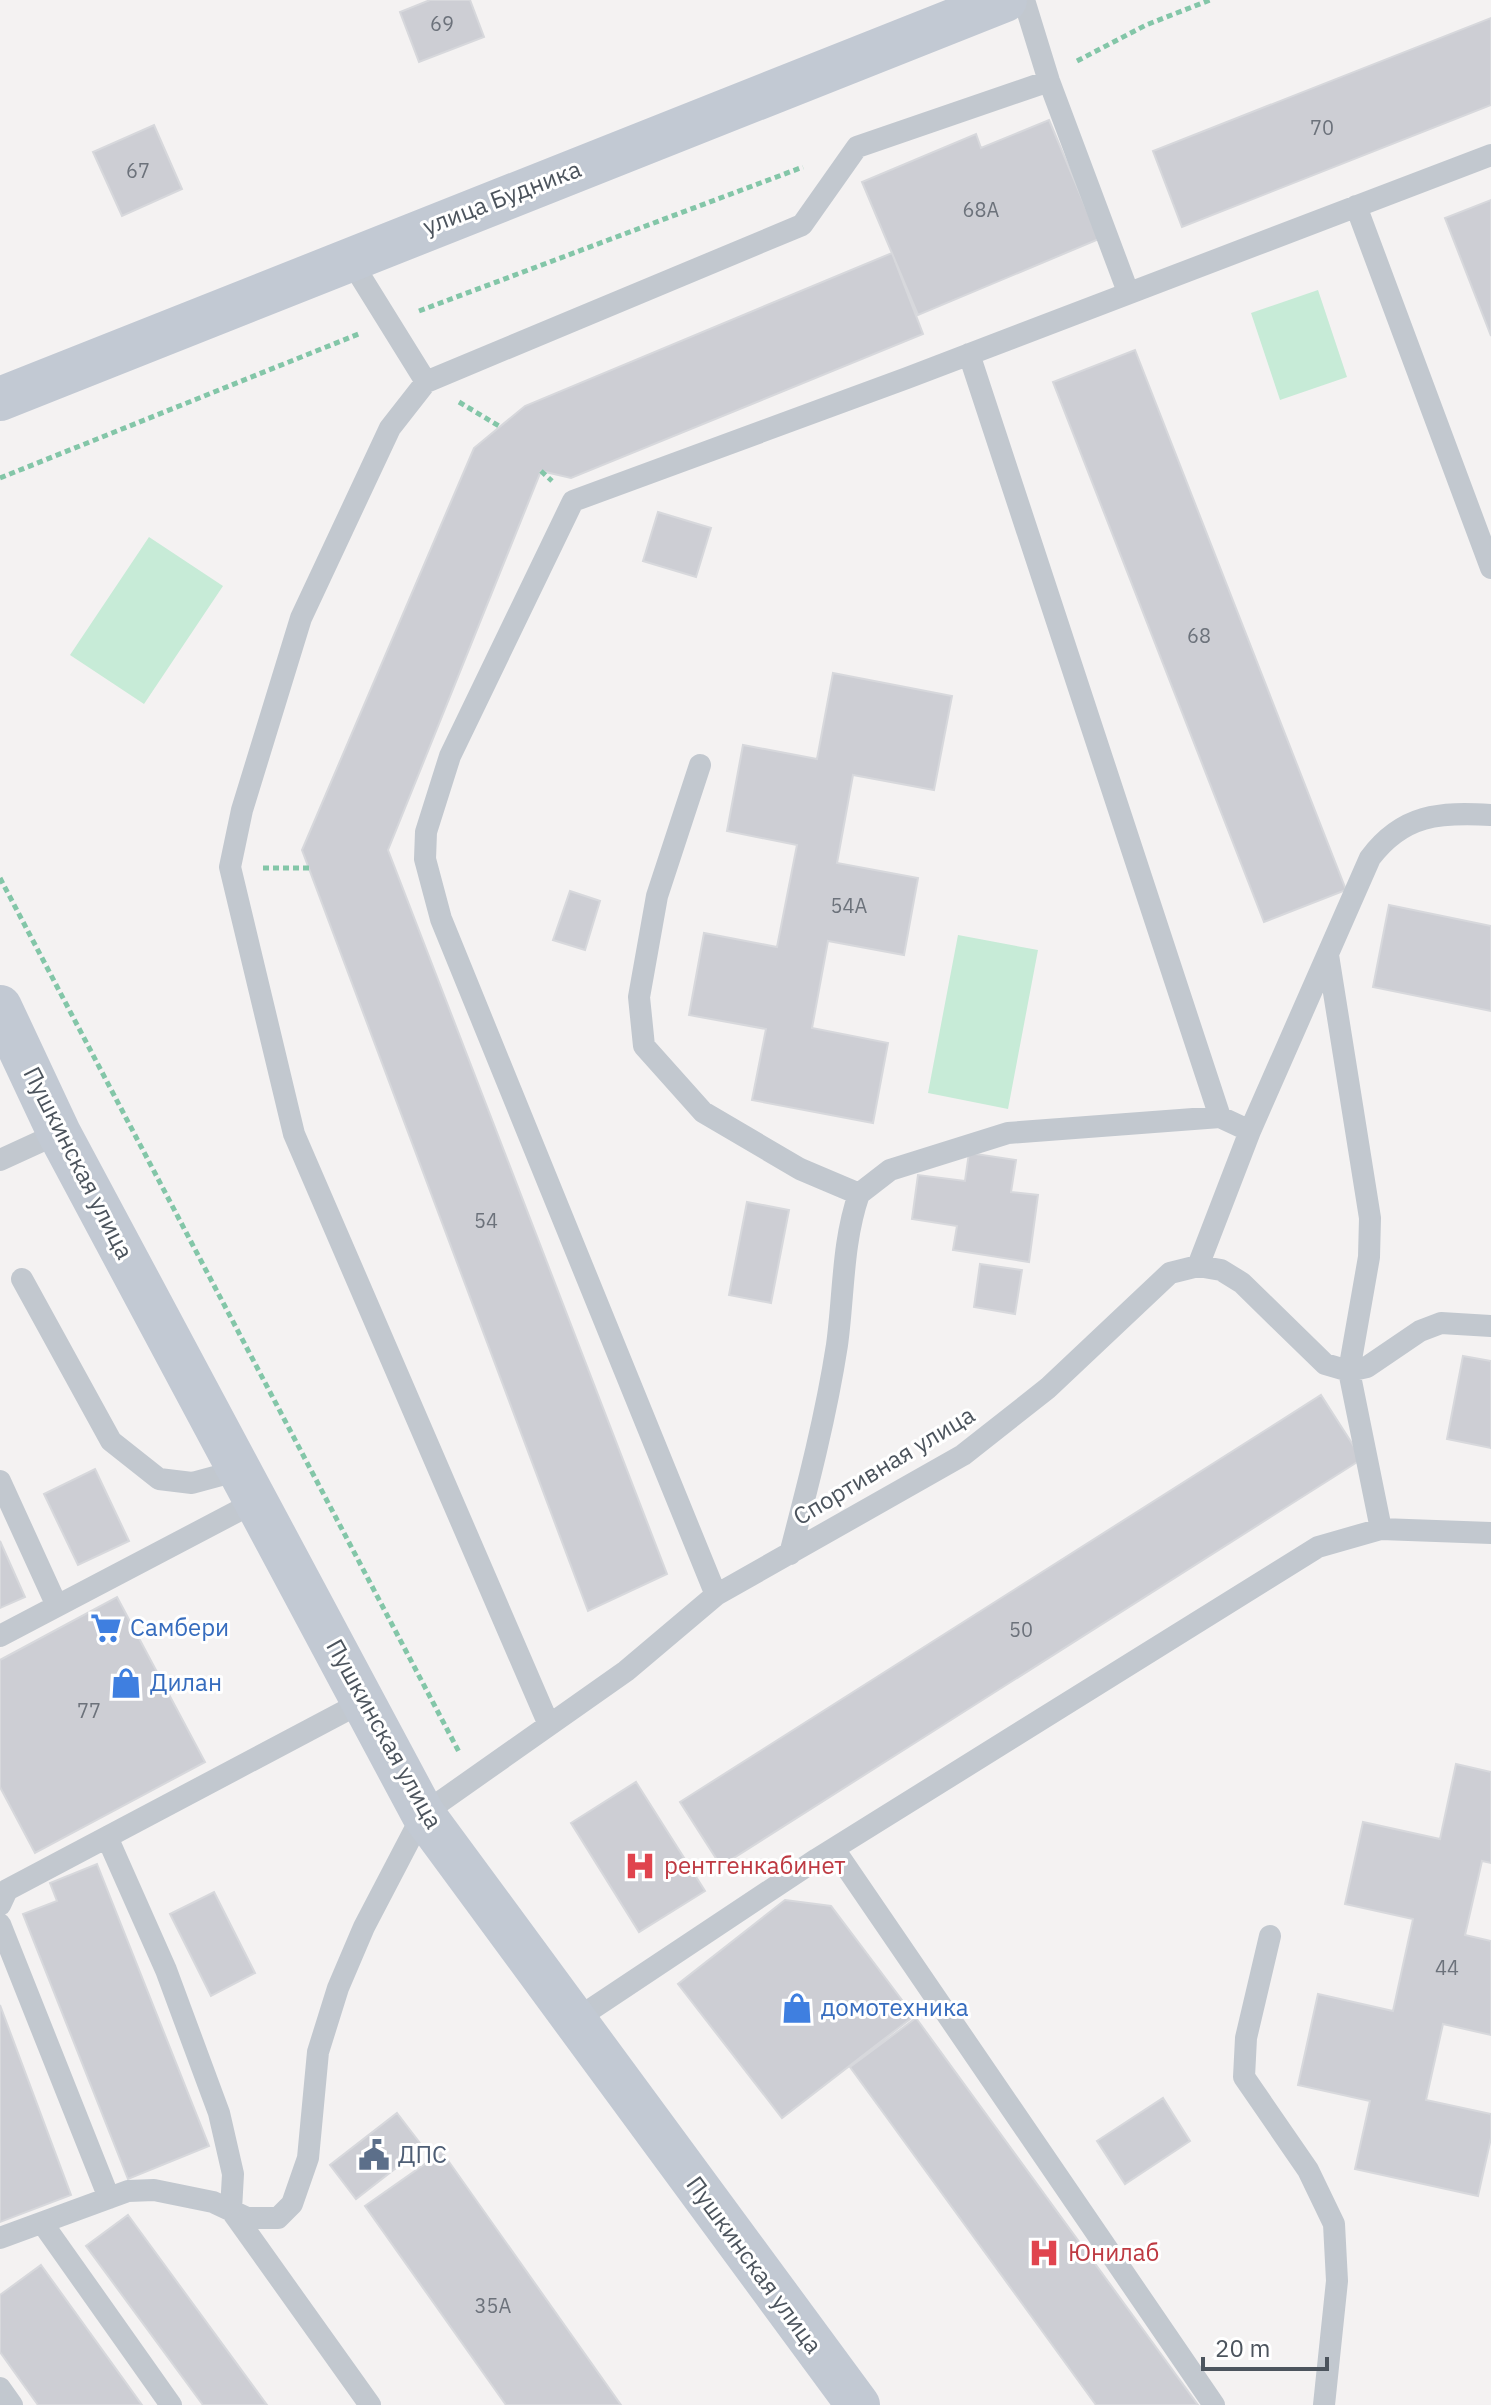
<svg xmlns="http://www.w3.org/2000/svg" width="1491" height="2405" font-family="'IBM Plex Sans',sans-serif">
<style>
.green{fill:#c7ebd7}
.building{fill:#cdced4;stroke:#d7d8dc;stroke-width:2}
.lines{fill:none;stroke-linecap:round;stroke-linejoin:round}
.path{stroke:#83c6a8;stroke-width:5;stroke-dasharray:6 4;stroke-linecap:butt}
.lane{stroke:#c2c8cf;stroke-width:22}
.secondary{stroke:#c2c9d3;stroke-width:44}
.labels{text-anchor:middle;stroke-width:6;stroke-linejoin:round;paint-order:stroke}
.number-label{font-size:20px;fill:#6c727b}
.street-label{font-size:24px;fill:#4c545d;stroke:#fff}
.shop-label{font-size:24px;fill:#366cbe;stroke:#fff;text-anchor:start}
.health-label{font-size:24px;fill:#be3a42;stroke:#fff;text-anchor:start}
.service-label{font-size:24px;fill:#4e5e75;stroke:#fff;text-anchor:start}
</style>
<rect width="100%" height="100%" fill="#f4f2f2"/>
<!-- green -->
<path class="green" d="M1318 290 1347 377 1280 400 1251 313Z
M149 537 223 586 144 704 70 655Z
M958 935 1038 950 1008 1109 928 1093Z"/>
<!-- building -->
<path class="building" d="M430 0H470L484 37 419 62 400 12Z
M1491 18V105L1182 227 1153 151Z
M1049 120 1099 239 918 315 862 182 976 134 981 148Z
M154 125 182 189 122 216 93 152Z
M1491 200V336L1445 218Z
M892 253 923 334 571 478 541 471 388 850 667 1574 588 1611 302 850 474 448 525 406Z
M1135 350 1346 890 1264 922 1053 382Z
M658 512 711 528 696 577 643 561Z
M833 673 952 696 934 790 853 775 837 863 918 878 904 955 828 941 812 1028 888 1043 873 1123 752 1100 766 1029 689 1015 704 933 777 947 797 845 727 831 743 745 817 759Z
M570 891 600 901 585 950 553 940Z
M1389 905 1491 926V1011L1373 987Z
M969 1153 1016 1160 1011 1192 1038 1195 1029 1262 953 1250 957 1226 912 1219 918 1175 965 1181Z
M747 1202 789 1210 771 1303 729 1295Z
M980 1264 1022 1270 1015 1314 974 1307Z
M1463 1356 1491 1361V1448L1447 1439Z
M1321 1395 1362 1459 721 1866 680 1802Z
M95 1469 129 1541 78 1565 44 1494Z
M0 1541 25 1597 0 1608Z
M117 1597 205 1762 35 1853 0 1787V1660Z
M1456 1764 1491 1772V1863L1482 1861 1465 1935 1491 1941V2035L1443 2024 1426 2100 1491 2114V2138L1478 2196 1355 2169 1370 2101 1298 2085 1318 1994 1393 2011 1413 1919 1345 1904 1363 1822 1440 1839Z
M636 1782 705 1891 639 1932 571 1823Z
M97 1864 209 2146 128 2179 23 1914 57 1901 50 1883Z
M214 1892 255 1973 211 1996 170 1914Z
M785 1900 831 1906 914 2016 782 2118 678 1984Z
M0 2005 71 2195 0 2222Z
M916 2018 1198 2405H1096L850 2067Z
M1163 2098 1190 2141 1125 2184 1097 2141Z
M397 2113 423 2147 356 2199 330 2165Z
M442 2152 621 2405H506L365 2206Z
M128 2215 267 2405H203L86 2246Z
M41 2265 142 2405H38L0 2352V2295Z"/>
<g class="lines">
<!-- path -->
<path class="path" d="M1077 61 1146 25 1210 0
M419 311 803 167
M459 402 499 426
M541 471 552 481
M0 478 361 333
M263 868H309
M0 878 459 1752"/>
<!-- lane -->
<path class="lane" d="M1024 0 1049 81 1128 292
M1356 206 1491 568
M349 258 426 382 390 428 301 618 242 810 230 867 294 1134 549 1725
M969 354 1220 1117
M426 382 802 225 857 147 1049 81
M700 765 657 896 639 997 644 1046 703 1112 800 1169 859 1194C842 1243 844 1294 837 1345 826 1416 808 1485 790 1554
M1328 955 1370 1218 1369 1257 1349 1371 1381 1529
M0 1160 59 1133
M859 1194 890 1170 1008 1133 1220 1117 1250 1131
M1198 1266 1250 1131 1370 858C1403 814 1440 812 1491 815
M22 1279 111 1441 159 1479 192 1483 240 1470
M0 1481 57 1606
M716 1595 441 919 425 859 426 832 450 756 573 501 907 378 1491 155
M0 1636 257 1501
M107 1837 166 1970 219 2113 233 2174 231 2210 370 2405
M834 1849 1214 2405
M0 1905 7 1890 364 1701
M0 1924 109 2198
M1270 1936 1246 2038 1244 2077 1308 2170 1334 2224 1337 2281 1324 2405
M575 2020 817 1859 1318 1547 1381 1529 1491 1533
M43 2224 171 2405
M0 2238 128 2191 154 2190 213 2202 247 2218H278L292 2204 308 2158 318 2052 338 1988 364 1927 423 1814 626 1671 716 1595 963 1455 1048 1388 1170 1273 1198 1266 1221 1270 1242 1283 1325 1364 1349 1371 1367 1367 1420 1331 1441 1323 1491 1326
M0 2388 12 2405"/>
<!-- secondary -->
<path class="secondary" d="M0 399 1005 0
M0 1007 59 1133 423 1814 858 2405"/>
</g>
<!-- icons -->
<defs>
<symbol id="supermarket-bare" viewBox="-9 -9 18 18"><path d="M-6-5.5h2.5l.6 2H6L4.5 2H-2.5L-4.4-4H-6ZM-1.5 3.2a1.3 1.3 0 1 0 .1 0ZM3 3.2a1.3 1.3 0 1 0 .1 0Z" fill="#3f7fe0" stroke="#fff" stroke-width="2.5" paint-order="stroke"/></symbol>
<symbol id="shop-bare" viewBox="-9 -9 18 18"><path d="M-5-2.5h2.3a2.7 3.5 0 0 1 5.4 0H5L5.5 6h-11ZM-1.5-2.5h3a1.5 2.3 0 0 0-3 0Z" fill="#3f7fe0" stroke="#fff" stroke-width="2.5" paint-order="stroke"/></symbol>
<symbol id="hospital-bare" viewBox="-9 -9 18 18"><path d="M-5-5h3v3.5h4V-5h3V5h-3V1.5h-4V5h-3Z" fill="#e0444e" stroke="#fff" stroke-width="2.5" paint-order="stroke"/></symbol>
<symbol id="civic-bare" viewBox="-9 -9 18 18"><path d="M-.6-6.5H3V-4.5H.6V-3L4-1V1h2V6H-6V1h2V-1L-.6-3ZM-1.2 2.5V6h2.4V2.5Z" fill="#5c6f8a" stroke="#fff" stroke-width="2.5" paint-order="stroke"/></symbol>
</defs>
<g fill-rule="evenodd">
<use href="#supermarket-bare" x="84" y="1606" width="44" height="44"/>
<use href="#shop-bare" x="104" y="1661" width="44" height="44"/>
<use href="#hospital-bare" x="618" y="1844" width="44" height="44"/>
<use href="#shop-bare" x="775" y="1986" width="44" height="44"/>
<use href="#civic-bare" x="352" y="2133" width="44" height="44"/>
<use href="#hospital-bare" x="1022" y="2231" width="44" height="44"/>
</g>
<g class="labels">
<!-- number labels -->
<g class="number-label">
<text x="442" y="31">69</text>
<text x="1322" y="135">70</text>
<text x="138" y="178">67</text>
<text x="981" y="217">68А</text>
<text x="1199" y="643">68</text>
<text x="849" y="913">54А</text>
<text x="486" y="1228">54</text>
<text x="1021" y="1637">50</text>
<text x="89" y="1718">77</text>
<text x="1447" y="1975">44</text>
<text x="493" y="2313">35А</text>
</g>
<!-- street labels -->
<g class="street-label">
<text transform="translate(502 198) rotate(-21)" y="8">улица Будника</text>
<text transform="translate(78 1163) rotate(63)" y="8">Пушкинская улица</text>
<text transform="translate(884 1466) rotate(-31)" y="8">Спортивная улица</text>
<text transform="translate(384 1734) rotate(61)" y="8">Пушкинская улица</text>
<text transform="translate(754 2265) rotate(54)" y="8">Пушкинская улица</text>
</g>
<!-- shop labels -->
<g class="shop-label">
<text x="130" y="1636">Самбери</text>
<text x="150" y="1691">Дилан</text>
<text x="821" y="2016">домотехника</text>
</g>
<!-- health labels -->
<g class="health-label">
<text x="664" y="1874">рентгенкабинет</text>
<text x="1068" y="2261">Юнилаб</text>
</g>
<!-- service labels -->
<g class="service-label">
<text x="398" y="2163">ДПС</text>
</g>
</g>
<!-- scale -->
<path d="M1203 2357v12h124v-12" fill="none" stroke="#4c545d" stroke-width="4"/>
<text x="1215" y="2357" font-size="24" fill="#4c545d" stroke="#ffffff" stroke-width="6" paint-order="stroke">20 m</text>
</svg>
